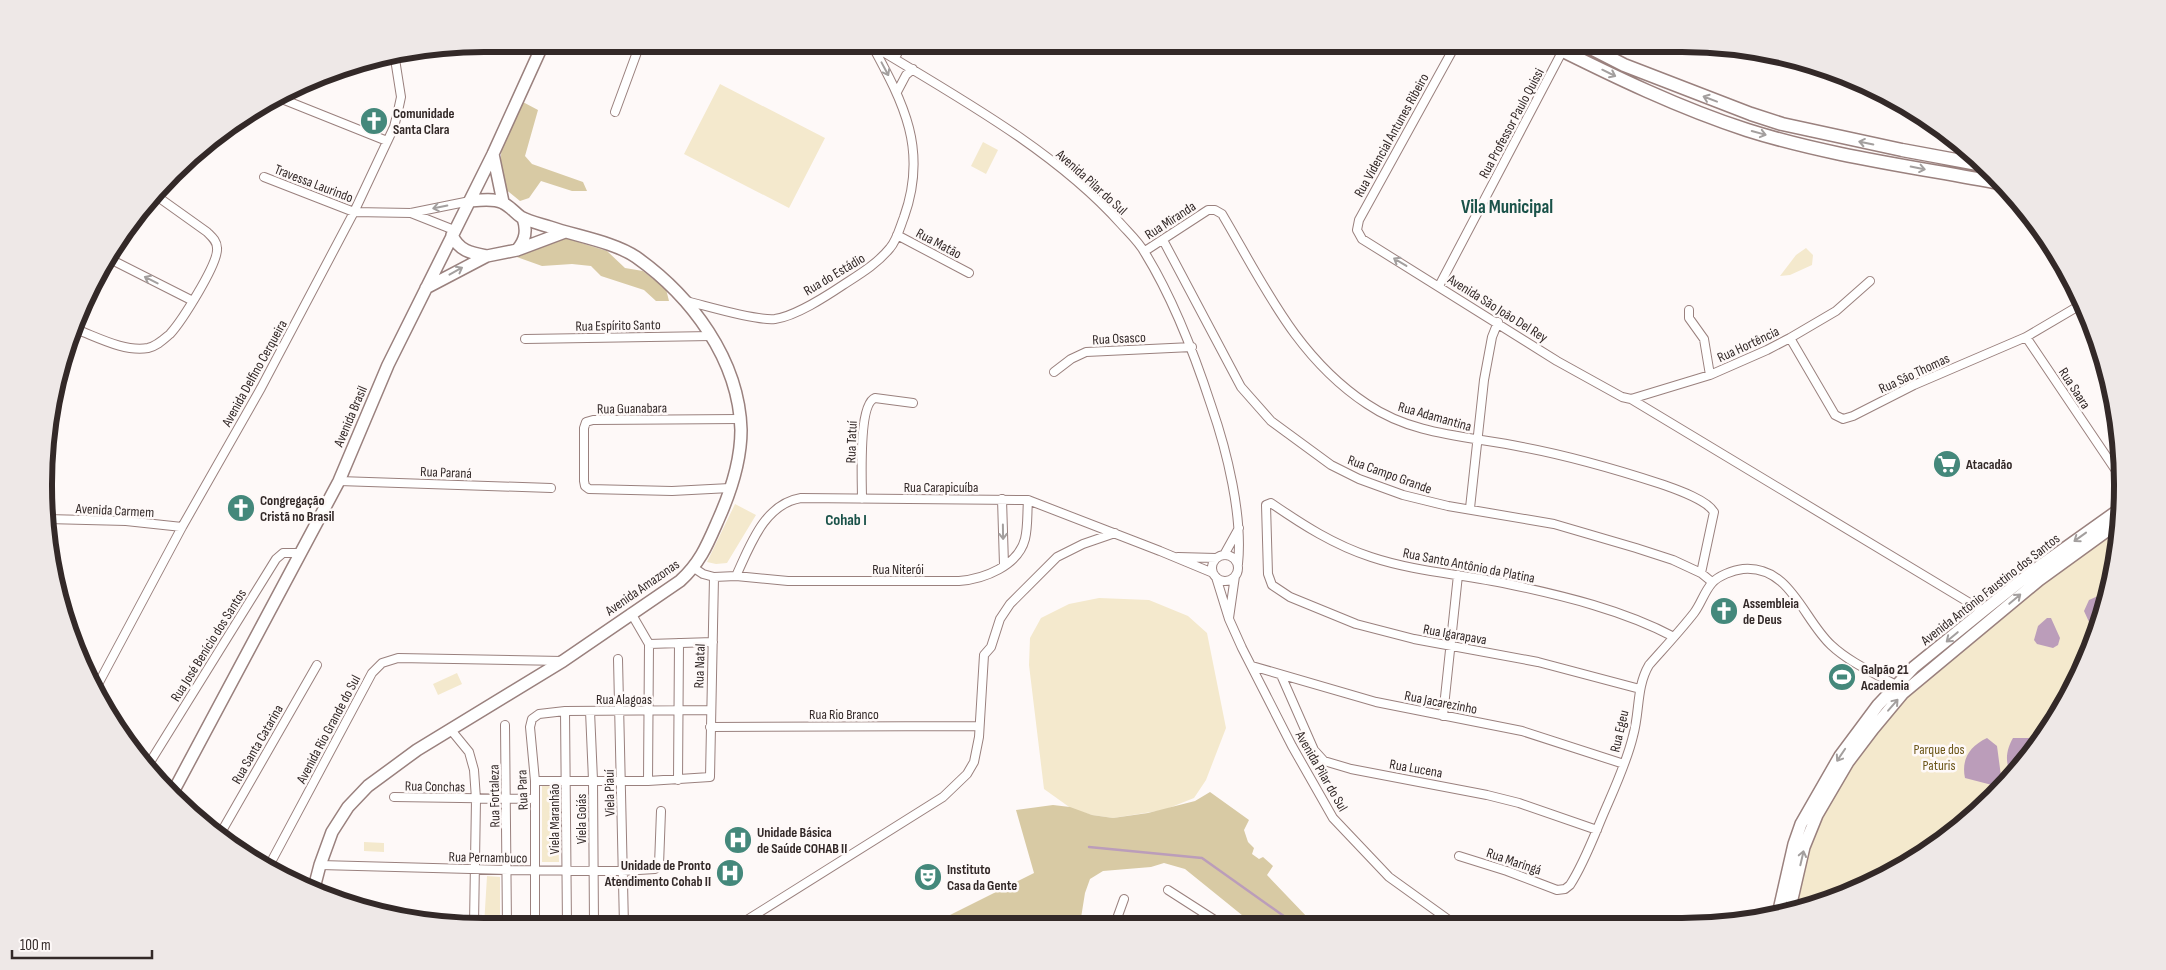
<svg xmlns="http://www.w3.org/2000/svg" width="2166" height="970" font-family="'Sofia Sans Condensed',sans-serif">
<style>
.green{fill:#f4e9cd}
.forest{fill:#d8caa4}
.water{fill:#bb9dba}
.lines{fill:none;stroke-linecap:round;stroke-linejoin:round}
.stream{stroke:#bb9dba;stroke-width:2.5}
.street-casing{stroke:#9a817e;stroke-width:10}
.secondary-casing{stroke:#9a817e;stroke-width:14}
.primary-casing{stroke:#9a817e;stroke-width:15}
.street{stroke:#fff;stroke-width:8}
.secondary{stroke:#fff;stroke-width:11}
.primary{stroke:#fff;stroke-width:12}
.oneway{stroke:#a39f9e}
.labels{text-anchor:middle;stroke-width:5;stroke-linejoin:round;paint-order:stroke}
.poi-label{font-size:14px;font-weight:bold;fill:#332928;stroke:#fef9f8;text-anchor:start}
.street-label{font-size:14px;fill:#332928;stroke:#fef9f8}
.park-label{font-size:14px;fill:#6a5517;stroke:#fef9f8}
.quarter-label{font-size:16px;font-weight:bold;fill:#1a5249;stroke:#fef9f8}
.district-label{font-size:19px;font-weight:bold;fill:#1a5249;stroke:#fef9f8}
.rim{fill:none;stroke:#332928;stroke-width:6}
</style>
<rect width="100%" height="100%" fill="#fef9f8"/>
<!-- green -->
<path class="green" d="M720 84 825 138 789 208 684 154Z
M983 142 998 150 986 174 971 166Z
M1806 248 1813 255 1812 265 1790 275 1780 276 1796 255Z
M735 504 756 515 727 563 716 564 707 562Z
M2119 526 2118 543 2099 627 2048 730 1972 817 1876 881 1798 904 1795 893 1813 828 1847 772 1892 713 1955 648Z
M1099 598 1149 600 1188 616 1207 633 1226 728 1206 780 1194 798 1164 810 1113 818 1092 815 1072 809 1044 789 1029 665 1030 638 1041 618 1069 604Z
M457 673 462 684 438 695 433 684Z
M542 783 557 784 559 862H542Z
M364 842 384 843V852L364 851Z
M487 876 500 877V926H484Z"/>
<!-- forest -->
<path class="forest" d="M521 101 538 110 525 156 532 164 583 182 587 191H572L541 181 529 198 520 201 504 188 500 171 502 140Z
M562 237 607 251 625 268 643 271 666 289 669 301H656L644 290 601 276 591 266 572 264 542 266 514 256Z
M1210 792 1249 820 1244 830 1248 842 1254 848 1252 854 1259 859 1263 857 1273 866 1267 875 1309 919 1315 922 1317 918 1325 924H1253L1185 869 1164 863 1151 867 1103 871 1090 879 1085 893 1080 924 930 925 1034 873 1016 810 1053 805 1070 807 1092 815 1113 818 1148 813 1195 801Z"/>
<!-- water -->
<path class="water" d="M2107 592 2099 627 2095 635 2084 611 2089 600Z
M2047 618H2051L2060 638 2058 645 2053 648 2037 644 2034 640 2038 626Z
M1987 738 1997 746 2001 776 1992 785 1965 778C1961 759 1970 746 1987 738Z
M2013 738H2031L2038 741 2011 772C2004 762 2007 748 2013 738Z"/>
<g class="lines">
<!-- stream -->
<path class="stream" d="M1089 847 1202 858 1295 924"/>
<defs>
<path id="street" d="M870 44C954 95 1055 150 1121 224 1129 233 1139 242 1145 253 1174 300 1194 353 1211 405 1227 451 1243 516 1238 564
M1456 44 1359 220 1357 230 1362 239 1557 361 1622 397 1631 399 1710 375 1767 350 1790 338 1836 311 1870 281
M895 58 902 44
M897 92 906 75 913 69
M277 97 387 141
M615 112 640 44
M264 177 354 212 411 213 470 201
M411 213 454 230
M897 235 969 273
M1163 240 1241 387 1271 421 1331 465 1359 479 1403 495 1448 506 1554 524 1636 548 1673 560 1701 573 1712 582
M1145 251 1208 210H1215L1222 214C1264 285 1296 357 1367 404 1414 436 1469 436 1522 447 1570 456 1615 469 1661 484 1675 489 1706 499 1714 512L1701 573
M108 258 193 301
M1439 286 1563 50
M686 301C707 306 756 321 775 319 796 316 825 297 843 285 860 274 877 264 890 248 897 240 900 227 904 217 928 150 904 104 872 45
M1689 310V318L1704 339 1710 375
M78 330C99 338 125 352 148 348 157 346 163 340 170 334 181 322 219 263 217 248 217 241 212 237 207 232L158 197
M2026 337 2121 478
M1790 338 1835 415 1843 419 1853 416 1914 385 2026 337 2082 304
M525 339 712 336
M1054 372 1071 359 1086 352 1192 347
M1631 399 1983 611
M339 481 551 488
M730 488 672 491 589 489 585 486 584 481V428L586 422 593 420 740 419
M862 499C862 481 858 404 875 398L913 403
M1002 499 1004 565
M1470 508 1484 380 1492 337 1498 322
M47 519 126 521 182 527
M1224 555 1239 528
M1212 568a13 13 0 1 1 26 0a13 13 0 1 1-26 0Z
M1178 557 1216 558
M736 576C750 546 764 504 801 498L1028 500 1160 551 1213 573
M714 577 736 576 788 581H959C984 579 1018 566 1025 539 1028 527 1027 513 1028 500
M1216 577 1229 619 1242 648 1292 746 1333 818 1389 877 1453 923
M631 613 649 644 713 642
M1229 618 1235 576
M618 659 624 926
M1252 666 1376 702 1522 731 1624 764
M1281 675 1314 750 1324 761 1351 769 1487 795 1519 803 1597 830
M96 688 182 527 261 388 354 212 394 127 398 111 401 97 395 59
M1640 689 1538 662 1414 639 1356 624 1290 597 1272 585 1268 574 1266 505 1271 503C1303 525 1334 545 1371 557 1416 572 1462 574 1508 584 1564 596 1623 610 1674 637
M565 711 567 926
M590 711 593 780 594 926
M1443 716 1458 575
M505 725 507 926
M710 727 978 726
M451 730 469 752 474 770 476 799 474 924
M147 767 276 559 283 553H301
M678 780 679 643
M535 781H648L710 777 714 577 703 574 694 568
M648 781 649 644
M394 797 535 799
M219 836 317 665
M1459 856 1507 871 1557 890 1565 889 1570 885C1585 862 1595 833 1606 808 1616 785 1627 761 1633 736 1640 712 1636 687 1649 665 1664 648 1680 631 1694 613 1701 604 1704 592 1712 583 1718 576 1733 570 1743 569 1790 565 1803 619 1831 645 1849 662 1874 673 1896 685
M270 864 372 673 382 663 398 658 563 661
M320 865 508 870 622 871 655 869 659 865 661 811
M1168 890 1221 924
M1115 924 1124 899
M739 925 943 797 967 774 974 762 979 737 984 655 991 647 1000 619 1010 604 1057 557 1083 544 1115 533
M535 926V781L530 727 532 719 539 714 565 711 711 710"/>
<path id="secondary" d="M493 154 503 202
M452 235C459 251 471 253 487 256
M517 250C526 240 527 230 523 218
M426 288 487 256 517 250 565 232
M172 794 339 481 388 365 493 154 543 44
M314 888 320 865 332 832 348 807 368 786 417 750 563 661 680 581C701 562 708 543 719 518 731 491 741 459 741 430 739 359 691 296 636 257 614 242 576 236 550 227 541 224 530 222 521 217 515 213 510 206 503 203 494 198 480 200 470 201
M1793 906 1792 899 1804 847 1817 815 1848 762 1873 729 1903 693 2039 580 2119 522
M1779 910 1794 844 1801 824 1840 756 1878 705 1914 667 1983 611 2033 571 2120 509"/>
<path id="primary" d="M1549 44C1613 76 1679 108 1747 130 1829 156 1915 167 1999 183
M1583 44 1624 65 1751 114 1782 124 1902 150 1983 165"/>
</defs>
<!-- street casing -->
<use href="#street" class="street-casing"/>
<!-- secondary casing -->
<use href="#secondary" class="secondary-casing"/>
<!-- primary casing -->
<use href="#primary" class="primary-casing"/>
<!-- street -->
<use href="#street" class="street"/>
<!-- secondary -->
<use href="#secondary" class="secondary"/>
<!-- primary -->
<use href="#primary" class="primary"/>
</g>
<!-- one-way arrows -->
<defs><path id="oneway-shaft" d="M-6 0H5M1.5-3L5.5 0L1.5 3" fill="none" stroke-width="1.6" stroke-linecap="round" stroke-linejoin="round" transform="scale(1.25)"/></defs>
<g class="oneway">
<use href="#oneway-shaft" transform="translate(885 69) rotate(62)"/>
<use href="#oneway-shaft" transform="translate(1609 73) rotate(26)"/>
<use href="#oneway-shaft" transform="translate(1710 99) rotate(-159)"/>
<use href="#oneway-shaft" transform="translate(1759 133) rotate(15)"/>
<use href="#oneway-shaft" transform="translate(1866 143) rotate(-168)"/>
<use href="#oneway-shaft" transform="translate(1918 168) rotate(11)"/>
<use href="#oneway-shaft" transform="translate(440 207) rotate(169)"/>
<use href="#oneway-shaft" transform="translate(1400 262) rotate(-149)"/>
<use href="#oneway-shaft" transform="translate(456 271) rotate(-29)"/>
<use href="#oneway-shaft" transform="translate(151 280) rotate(-153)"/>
<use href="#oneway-shaft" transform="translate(1003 532) rotate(89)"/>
<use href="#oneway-shaft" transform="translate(2080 537) rotate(144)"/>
<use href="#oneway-shaft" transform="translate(2015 599) rotate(-40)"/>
<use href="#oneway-shaft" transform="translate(1952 637) rotate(140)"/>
<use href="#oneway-shaft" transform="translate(1893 705) rotate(-49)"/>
<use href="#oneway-shaft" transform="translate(1841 755) rotate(124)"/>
<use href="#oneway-shaft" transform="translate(1802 858) rotate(-77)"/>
</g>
<!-- icons -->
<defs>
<symbol id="church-disc" viewBox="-11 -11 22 22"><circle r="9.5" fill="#44887b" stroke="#fef9f8"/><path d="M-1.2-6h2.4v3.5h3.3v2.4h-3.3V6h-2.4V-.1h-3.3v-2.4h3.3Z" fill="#fff"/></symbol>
<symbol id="supermarket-disc" viewBox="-11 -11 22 22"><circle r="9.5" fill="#44887b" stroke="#fef9f8"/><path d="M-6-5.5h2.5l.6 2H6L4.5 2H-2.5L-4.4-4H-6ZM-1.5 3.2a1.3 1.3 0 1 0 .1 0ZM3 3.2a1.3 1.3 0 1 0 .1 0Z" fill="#fff"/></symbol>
<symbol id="stadium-disc" viewBox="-11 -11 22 22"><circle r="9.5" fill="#44887b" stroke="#fef9f8"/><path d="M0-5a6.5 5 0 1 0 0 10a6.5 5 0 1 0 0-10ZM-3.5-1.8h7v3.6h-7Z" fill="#fff"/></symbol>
<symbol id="hospital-disc" viewBox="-11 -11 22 22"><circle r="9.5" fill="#44887b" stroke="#fef9f8"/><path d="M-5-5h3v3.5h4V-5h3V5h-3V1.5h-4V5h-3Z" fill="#fff"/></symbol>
<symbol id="theatre-disc" viewBox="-11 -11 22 22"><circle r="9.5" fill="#44887b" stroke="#fef9f8"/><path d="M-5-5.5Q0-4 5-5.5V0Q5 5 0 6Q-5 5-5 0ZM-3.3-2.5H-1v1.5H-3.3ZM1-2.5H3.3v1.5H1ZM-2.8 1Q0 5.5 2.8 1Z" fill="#fff"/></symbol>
</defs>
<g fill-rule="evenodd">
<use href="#church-disc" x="358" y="105" width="32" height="32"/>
<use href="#supermarket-disc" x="1931" y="448" width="32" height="32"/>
<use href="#church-disc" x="225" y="492" width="32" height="32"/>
<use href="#church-disc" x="1708" y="595" width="32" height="32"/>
<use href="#stadium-disc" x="1826" y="661" width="32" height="32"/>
<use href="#hospital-disc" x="722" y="824" width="32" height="32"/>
<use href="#hospital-disc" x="714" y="857" width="32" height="32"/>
<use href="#theatre-disc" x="912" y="861" width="32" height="32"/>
</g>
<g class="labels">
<!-- poi labels -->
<g class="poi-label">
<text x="393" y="118">Comunidade<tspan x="393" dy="16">Santa Clara</tspan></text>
<text x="1966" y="469">Atacadão</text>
<text x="260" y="505">Congregação<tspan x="260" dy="16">Cristã no Brasil</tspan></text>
<text x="1743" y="608">Assembleia<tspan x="1743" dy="16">de Deus</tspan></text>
<text x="1861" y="674">Galpão 21<tspan x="1861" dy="16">Academia</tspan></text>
<text x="757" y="837">Unidade Básica<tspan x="757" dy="16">de Saúde COHAB II</tspan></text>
<text x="711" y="870" text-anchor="end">Unidade de Pronto<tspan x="711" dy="16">Atendimento Cohab II</tspan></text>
<text x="947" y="874">Instituto<tspan x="947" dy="16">Casa da Gente</tspan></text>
</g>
<!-- street labels -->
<g class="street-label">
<text transform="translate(1511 123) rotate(-62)" y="5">Rua Professor Paulo Quissi</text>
<text transform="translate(1391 135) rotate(-61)" y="5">Rua Videncial Antunes Ribeiro</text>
<text transform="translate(1092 182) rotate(42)" y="5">Avenida Pilar do Sul</text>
<text transform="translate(314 183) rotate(21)" y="5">Travessa Laurindo</text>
<text transform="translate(1170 220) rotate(-33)" y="5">Rua Miranda</text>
<text transform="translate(939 243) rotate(28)" y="5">Rua Matão</text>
<text transform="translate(834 274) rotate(-31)" y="5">Rua do Estádio</text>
<text transform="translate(1498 308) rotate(32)" y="5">Avenida São João Del Rey</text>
<text transform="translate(618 325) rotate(-1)" y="5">Rua Espírito Santo</text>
<text transform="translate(1119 338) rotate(-3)" y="5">Rua Osasco</text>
<text transform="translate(1748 344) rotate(-25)" y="5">Rua Hortência</text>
<text transform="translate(254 373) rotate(-61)" y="5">Avenida Delfino Cerqueira</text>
<text transform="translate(1914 373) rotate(-25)" y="5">Rua São Thomas</text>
<text transform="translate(2075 388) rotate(57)" y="5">Rua Saara</text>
<text transform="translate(632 408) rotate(-1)" y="5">Rua Guanabara</text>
<text transform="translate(350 416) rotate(-67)" y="5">Avenida Brasil</text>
<text transform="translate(1435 416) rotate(16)" y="5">Rua Adamantina</text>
<text transform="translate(851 442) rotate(-88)" y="5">Rua Tatuí</text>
<text transform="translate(446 472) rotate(2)" y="5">Rua Paraná</text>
<text transform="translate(1390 474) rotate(20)" y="5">Rua Campo Grande</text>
<text x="941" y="492">Rua Carapicuíba</text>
<text transform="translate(115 510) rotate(3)" y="5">Avenida Carmem</text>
<text transform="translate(1469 565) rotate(11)" y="5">Rua Santo Antônio da Platina</text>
<text x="898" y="574">Rua Niterói</text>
<text transform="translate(642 587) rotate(-35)" y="5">Avenida Amazonas</text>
<text transform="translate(1990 589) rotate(-38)" y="5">Avenida Antônio Faustino dos Santos</text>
<text transform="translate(1455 634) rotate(10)" y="5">Rua Igarapava</text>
<text transform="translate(208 645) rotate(-58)" y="5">Rua José Benício dos Santos</text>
<text transform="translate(699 666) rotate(-88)" y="5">Rua Natal</text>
<text x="624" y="704">Rua Alagoas</text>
<text transform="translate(1441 702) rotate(11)" y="5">Rua Jacarezinho</text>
<text x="844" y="719">Rua Rio Branco</text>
<text transform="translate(328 729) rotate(-62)" y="5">Avenida Rio Grande do Sul</text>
<text transform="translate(1619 731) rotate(-77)" y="5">Rua Egeu</text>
<text transform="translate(257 744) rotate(-60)" y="5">Rua Santa Catarina</text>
<text transform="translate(1416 768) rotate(10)" y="5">Rua Lucena</text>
<text transform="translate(1322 771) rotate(60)" y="5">Avenida Pilar do Sul</text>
<text transform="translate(435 786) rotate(1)" y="5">Rua Conchas</text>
<text transform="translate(522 790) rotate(-92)" y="5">Rua Para</text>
<text transform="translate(609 793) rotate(-91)" y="5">Viela Piauí</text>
<text transform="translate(494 796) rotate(-91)" y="5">Rua Fortaleza</text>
<text transform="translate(554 819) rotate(-90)" y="5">Viela Maranhão</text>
<text transform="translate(581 819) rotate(-90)" y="5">Viela Goiás</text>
<text transform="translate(488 857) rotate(1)" y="5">Rua Pernambuco</text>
<text transform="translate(1514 861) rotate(19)" y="5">Rua Maringá</text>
</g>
<!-- park labels -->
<g class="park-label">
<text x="1939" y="754">Parque dos<tspan x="1939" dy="16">Paturis</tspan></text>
</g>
<!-- quarter labels -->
<g class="quarter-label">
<text x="846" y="525">Cohab I</text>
</g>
<!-- district labels -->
<g class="district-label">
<text x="1507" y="213">Vila Municipal</text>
</g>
</g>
<!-- crop -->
<path d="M0 0H2166V970H0ZM484 52H1682A432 432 0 0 1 2114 484V486A432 432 0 0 1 1682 918H484A432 432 0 0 1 52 486V484A432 432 0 0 1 484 52Z" fill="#eee8e7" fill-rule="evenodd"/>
<path class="rim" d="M484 52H1682A432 432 0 0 1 2114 484V486A432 432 0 0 1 1682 918H484A432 432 0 0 1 52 486V484A432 432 0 0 1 484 52Z"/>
<!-- scale -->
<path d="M12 950v8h140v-8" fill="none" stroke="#332928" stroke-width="2.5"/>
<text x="20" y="950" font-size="15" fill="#332928" stroke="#fef9f8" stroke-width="4" paint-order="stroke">100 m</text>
</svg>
